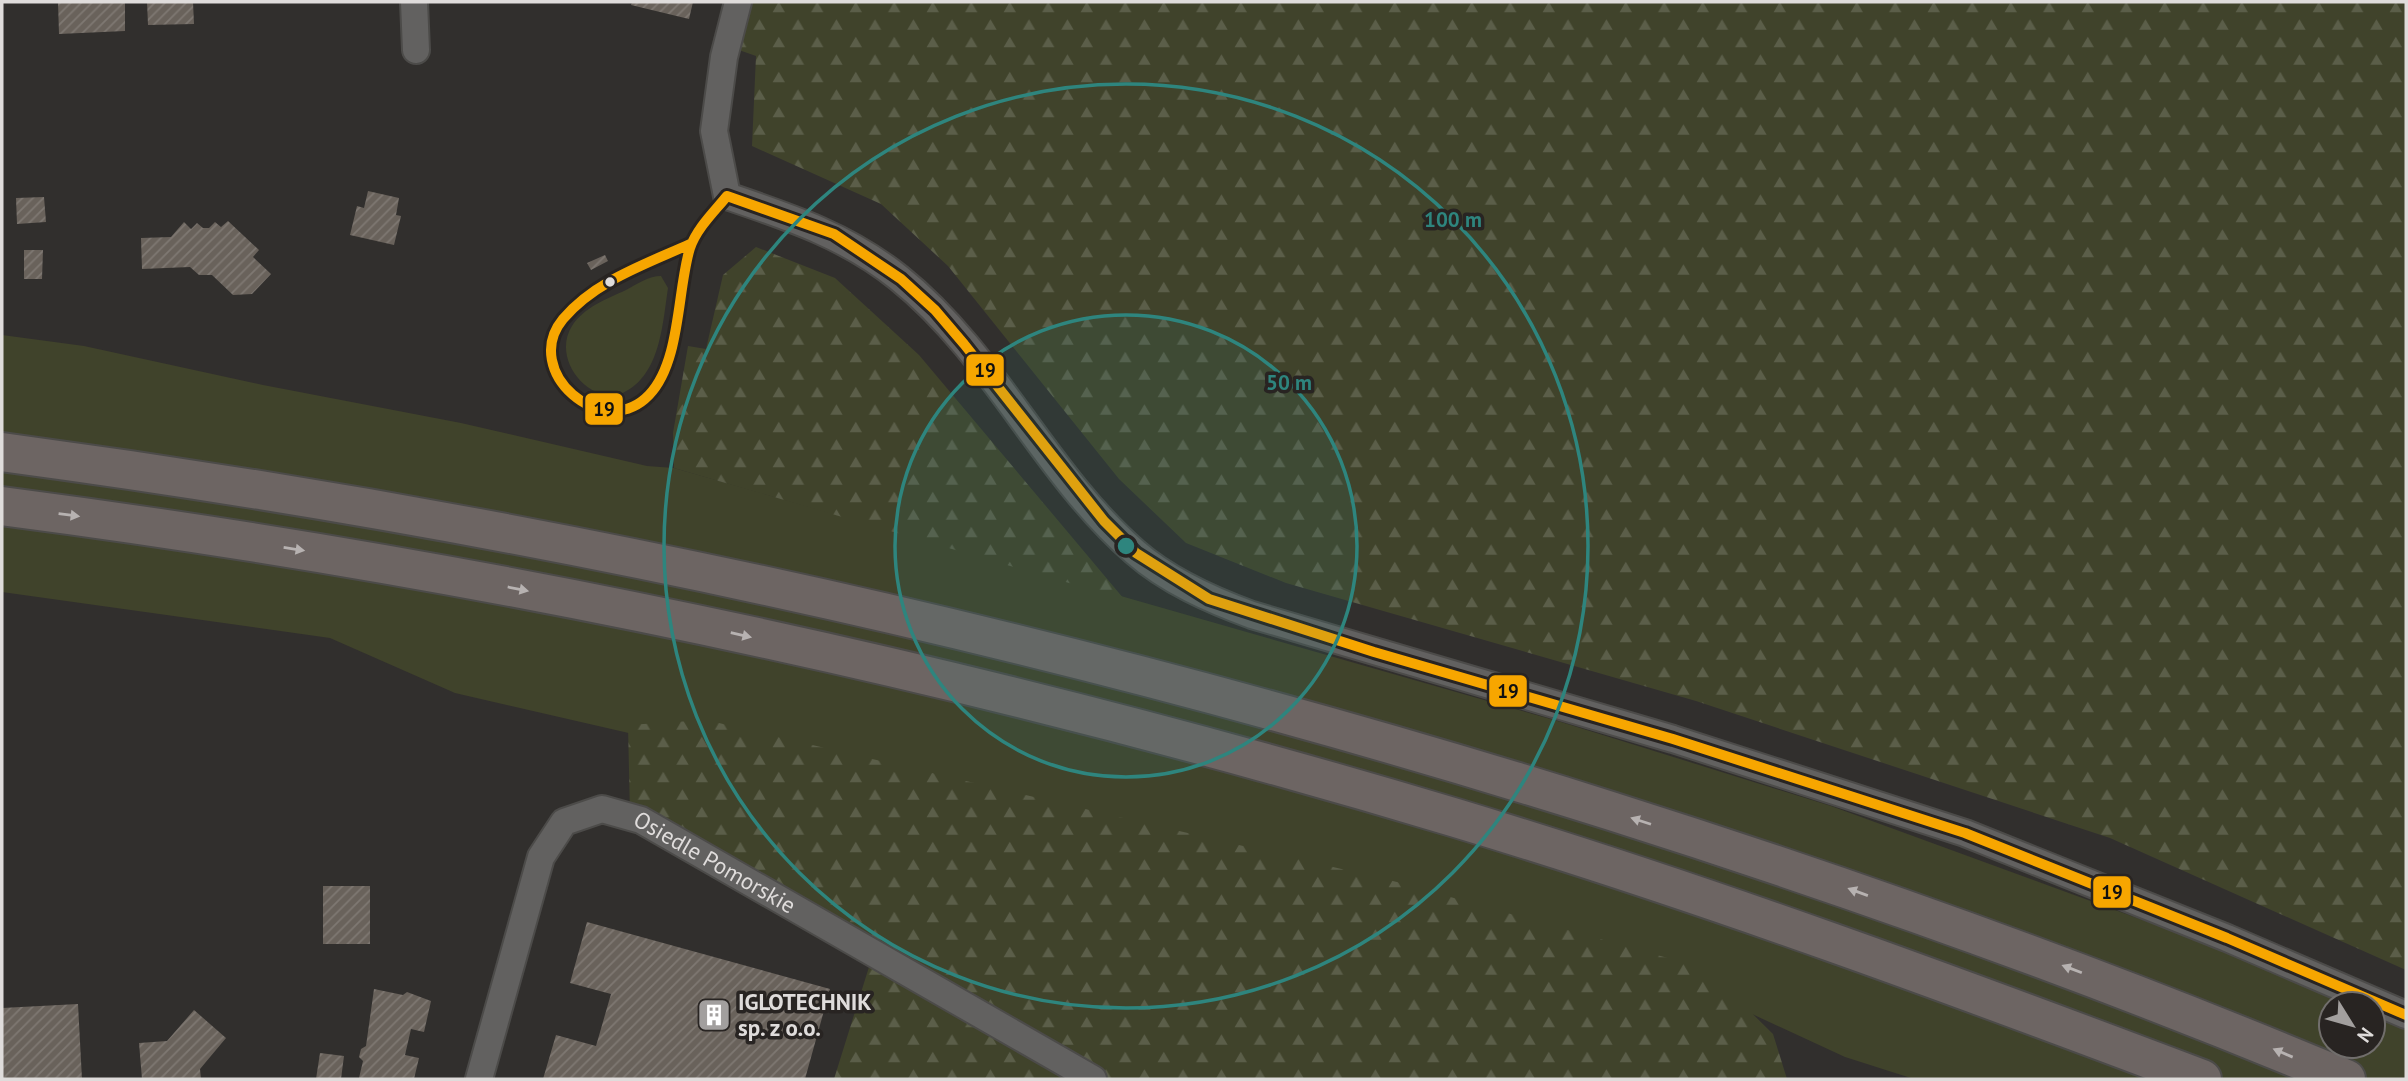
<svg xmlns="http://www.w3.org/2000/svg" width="2408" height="1081" font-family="'PT Sans',sans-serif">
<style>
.grass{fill:#40432b}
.forest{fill:url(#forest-firs)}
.building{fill:url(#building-hatch)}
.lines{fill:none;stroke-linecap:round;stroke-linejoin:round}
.street-casing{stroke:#4c4b49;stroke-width:30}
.highway-casing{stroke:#4c4b49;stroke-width:42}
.street{stroke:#626160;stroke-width:26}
.highway{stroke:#6d6563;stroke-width:38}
.bus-1-casing{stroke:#282422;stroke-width:16}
.bus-1{stroke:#f7a600;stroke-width:10}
.oneway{fill:#b7b2b1}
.ring{fill:none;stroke:#2e857e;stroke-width:3.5}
.bus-dot{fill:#dfdcdb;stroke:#282422;stroke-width:2.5}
.labels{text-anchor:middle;stroke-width:7;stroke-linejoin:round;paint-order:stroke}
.street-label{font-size:23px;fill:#dfdcdb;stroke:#282422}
.poi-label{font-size:23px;font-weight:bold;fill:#dfdcdb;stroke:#282422;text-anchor:start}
.centre{fill:#2e857e;stroke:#282422;stroke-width:3.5}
.ring-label{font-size:21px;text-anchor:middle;font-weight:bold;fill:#2e857e;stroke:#282422;stroke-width:7;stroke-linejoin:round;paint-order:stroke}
.line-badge{stroke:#282422;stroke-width:2.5}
.pale-badge-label{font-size:19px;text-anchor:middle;font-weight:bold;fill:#111}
</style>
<defs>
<pattern id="forest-firs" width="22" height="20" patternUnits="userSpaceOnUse" patternTransform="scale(1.75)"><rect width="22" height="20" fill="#40432b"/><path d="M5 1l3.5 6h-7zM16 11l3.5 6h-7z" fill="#5b5e49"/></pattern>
<pattern id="building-hatch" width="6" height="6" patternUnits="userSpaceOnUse" patternTransform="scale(1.75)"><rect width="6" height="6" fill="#69625b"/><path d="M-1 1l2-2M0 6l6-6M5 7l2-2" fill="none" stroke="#7e7872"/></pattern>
</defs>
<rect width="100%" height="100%" fill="#312f2d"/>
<!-- grass -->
<path class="grass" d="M661 276 668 288C662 328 660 382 615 396 582 397 553 356 572 326 584 307 607 299 626 290 637 284 649 276 661 276Z
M2 335 84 346 263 385 461 423 647 466 674 468 1561 722 1831 806 2227 951 2347 1004H2331V1046H2373V1016L2406 1030V1079H1914L1845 1057 1752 1014 733 757 455 693 330 638 2 592Z"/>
<!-- forest -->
<path class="forest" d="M751 2H2406V970L2110 838 1696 701 1286 583 1186 543 1119 479 948 266 881 204 752 146 756 56 739 50Z
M756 247 835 278 919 355 1124 599 674 468 673 433 688 346 706 349 723 275Z
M706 720 1397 882 1707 969 1773 1034 1787 1079H834L874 951 630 814 628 725Z"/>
<!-- building -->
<path class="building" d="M58 2H125V31L59 34Z
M147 2H193L194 24 148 25Z
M632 2H693L689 19 631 5Z
M368 191 399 198 396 215 401 216 394 245 350 235 357 206 364 208Z
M44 197 46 222 17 224 16 198Z
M228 221 259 250 253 257 271 274 252 294 233 295 212 275H199L190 267 142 269 141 238 171 237 184 222 191 229 197 223 203 228H209L215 222 221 227Z
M24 250H43L42 279H24Z
M605 255 608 261 591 270 587 263Z
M323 886H370V944H323Z
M587 922 830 989 805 1079H543L556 1035 596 1046 611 994 570 983Z
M374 989 403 995 407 992 431 1001 424 1032 411 1029 405 1055 419 1058 414 1079 359 1078 363 1061 359 1057 361 1049 366 1046Z
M78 1004 82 1079H2V1008Z
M194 1010 226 1038 200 1069 201 1079H142L139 1043 167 1041Z
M320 1053 344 1056 341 1079H316Z"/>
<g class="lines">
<defs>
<g id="street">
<path d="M414 2 416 50"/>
<path d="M738 2 724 57 714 131 727 196C789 217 847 236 899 278 994 354 1044 473 1135 552 1168 581 1211 600 1252 615L1673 739 1965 833 2227 938 2406 1015"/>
<path id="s1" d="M479 1079 541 857 564 822 602 809 641 820 1093 1079"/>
</g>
<path id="highway" d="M2 452C548 525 1086 645 1611 811 1860 890 2105 978 2346 1079
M2 506C493 570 981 675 1456 818 1708 894 1956 986 2202 1079"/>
</defs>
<!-- street casing -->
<use href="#street" class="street-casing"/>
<!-- highway casing -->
<use href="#highway" class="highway-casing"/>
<!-- street -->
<use href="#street" class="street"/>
<!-- highway -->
<use href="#highway" class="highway"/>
<defs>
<path id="bus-1" d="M727 196 834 234 901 279 935 310 964 344 1104 521 1136 553 1209 599 1374 652 1673 739 1965 833 2227 938 2406 1015
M690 244C646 264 595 281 563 319 520 371 603 443 649 395 681 362 677 290 690 248 697 228 714 212 727 196"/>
</defs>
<!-- bus-1 casing -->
<use href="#bus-1" class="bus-1-casing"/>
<!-- bus-1 -->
<use href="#bus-1" class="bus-1"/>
</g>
<!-- one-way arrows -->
<defs><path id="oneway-solid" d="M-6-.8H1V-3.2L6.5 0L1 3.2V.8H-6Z" transform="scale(1.75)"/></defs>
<g class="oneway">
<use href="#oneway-solid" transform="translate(69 515) rotate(7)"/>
<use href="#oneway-solid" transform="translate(294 549) rotate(9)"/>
<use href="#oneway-solid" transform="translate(518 589) rotate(11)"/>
<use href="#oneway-solid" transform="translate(741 635) rotate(13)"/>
<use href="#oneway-solid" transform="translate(1641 821) rotate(-162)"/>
<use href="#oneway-solid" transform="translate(1858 892) rotate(-160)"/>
<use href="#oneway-solid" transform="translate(2072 969) rotate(-159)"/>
<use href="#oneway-solid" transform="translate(2283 1053) rotate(-157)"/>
</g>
<!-- distance rings -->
<circle cx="1126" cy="546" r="231" fill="#2e857e" fill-opacity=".12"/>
<g class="ring">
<circle cx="1126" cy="546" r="231"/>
<circle cx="1126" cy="546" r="462"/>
</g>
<!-- icons -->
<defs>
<symbol id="building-square" viewBox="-11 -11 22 22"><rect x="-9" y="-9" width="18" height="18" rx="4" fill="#a29f9e" stroke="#282422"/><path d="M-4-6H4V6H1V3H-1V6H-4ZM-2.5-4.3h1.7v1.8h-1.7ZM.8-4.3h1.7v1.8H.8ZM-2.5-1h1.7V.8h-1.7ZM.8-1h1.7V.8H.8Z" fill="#fff"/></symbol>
</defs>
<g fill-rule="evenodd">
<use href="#building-square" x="695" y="996" width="38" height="38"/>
</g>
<!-- markers -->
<circle class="bus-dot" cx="610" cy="282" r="6"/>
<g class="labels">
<!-- street labels -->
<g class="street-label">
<text dy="8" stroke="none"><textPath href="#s1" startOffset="438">Osiedle Pomorskie</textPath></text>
</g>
<!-- poi labels -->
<g class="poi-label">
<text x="738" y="1010">IGLOTECHNIK<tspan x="738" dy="26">sp. z o.o.</tspan></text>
</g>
</g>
<circle cx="1126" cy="546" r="10" class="centre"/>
<g class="ring-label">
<text x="1453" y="227">100 m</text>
<text x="1289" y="390">50 m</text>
</g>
<g class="line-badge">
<rect x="965" y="353" width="40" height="34" rx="7" fill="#f7a600"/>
<rect x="584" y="392" width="40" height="34" rx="7" fill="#f7a600"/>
<rect x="1488" y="674" width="40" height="34" rx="7" fill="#f7a600"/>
<rect x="2092" y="875" width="40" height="34" rx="7" fill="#f7a600"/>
</g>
<g class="pale-badge-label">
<text x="985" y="377">19</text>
<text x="604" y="416">19</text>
<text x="1508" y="698">19</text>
<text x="2112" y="899">19</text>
</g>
<!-- border -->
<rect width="2408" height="1081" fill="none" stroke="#dfdcdb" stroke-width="7"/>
<!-- north arrow -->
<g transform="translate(2352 1025) rotate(127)"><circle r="33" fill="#282422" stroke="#716e6c" stroke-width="2"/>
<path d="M0-5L12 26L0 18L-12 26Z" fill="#a29f9e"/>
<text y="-10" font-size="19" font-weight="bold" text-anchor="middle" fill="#dfdcdb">N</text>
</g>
</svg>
